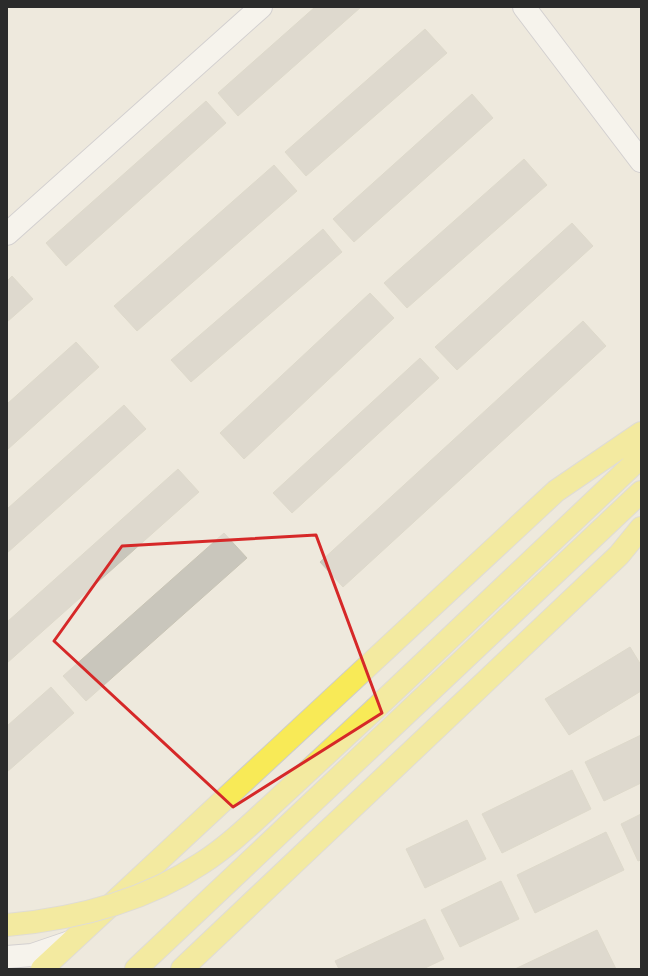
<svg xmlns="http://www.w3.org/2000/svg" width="648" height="976" font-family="Roboto,sans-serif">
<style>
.building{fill:#c9c6bc;stroke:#c9c5b6}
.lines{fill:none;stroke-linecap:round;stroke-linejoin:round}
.minor-casing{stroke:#b1b1c0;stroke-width:24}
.major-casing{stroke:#ccc;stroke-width:24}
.minor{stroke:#fff;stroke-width:22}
.major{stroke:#f8ea57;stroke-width:22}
.major-bridge-casing{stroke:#ccc;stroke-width:24;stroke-linecap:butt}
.major-bridge{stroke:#f8ea57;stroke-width:22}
.marked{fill:none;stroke:#d62828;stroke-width:3;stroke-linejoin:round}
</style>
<rect width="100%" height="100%" fill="#eee9dd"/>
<!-- building -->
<path class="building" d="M315 7H361L238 116 218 93Z
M425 29 447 53 306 176 285 152Z
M472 94 493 118 354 242 333 219Z
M206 101 226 123 66 266 46 243Z
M524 159 547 185 407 308 384 283Z
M274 165 297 191 137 331 114 306Z
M572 223 593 246 457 370 435 347Z
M323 229 342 252 191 382 171 360Z
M12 276 33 299 7 322V281Z
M370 293 394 318 244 459 220 433Z
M583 321 606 346 343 587 320 562Z
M76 342 99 367 7 450V404Z
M420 358 439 378 292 513 273 493Z
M124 405 146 429 7 553V509Z
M178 469 199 492 7 663V622Z
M224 533 247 558 86 701 63 676Z
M630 647 641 665V691L569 735 545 699Z
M51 687 74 713 7 772V726Z
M641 735V783L604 801 585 762Z
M572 770 591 809 502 853 482 814Z
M641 814V860L638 861 621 824Z
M467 820 486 859 425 888 406 849Z
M606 832 624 870 535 913 517 875Z
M501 881 519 919 460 947 441 910Z
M425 919 444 959 423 969H339L335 961Z
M597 930 616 969H515Z"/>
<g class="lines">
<defs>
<path id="minor" d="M524 7 641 161
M7 234 261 7
M7 957 32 955 70 942"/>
<path id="major" d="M376 708 641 457
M42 969 556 491 641 433
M136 969 641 492
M182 969 619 555 641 528"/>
</defs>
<!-- minor casing -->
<use href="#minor" class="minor-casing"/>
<!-- major casing -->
<use href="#major" class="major-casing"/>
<!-- minor -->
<use href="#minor" class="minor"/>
<!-- major -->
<use href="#major" class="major"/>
<defs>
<path id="major-bridge" d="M7 925C74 919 145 901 202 863 230 845 254 821 278 799 311 768 344 738 376 708"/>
</defs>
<!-- major-bridge casing -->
<use href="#major-bridge" class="major-bridge-casing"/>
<!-- major-bridge -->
<use href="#major-bridge" class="major-bridge"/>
</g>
<!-- marked area -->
<path d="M0 0H648V976H0ZM316 535 382 713 233 807 54 641 122 546Z" fill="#eee9dd" fill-opacity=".55" fill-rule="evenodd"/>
<path class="marked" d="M316 535 382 713 233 807 54 641 122 546Z"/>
<!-- border -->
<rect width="648" height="976" fill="none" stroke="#2b2b2b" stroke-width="16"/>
</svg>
